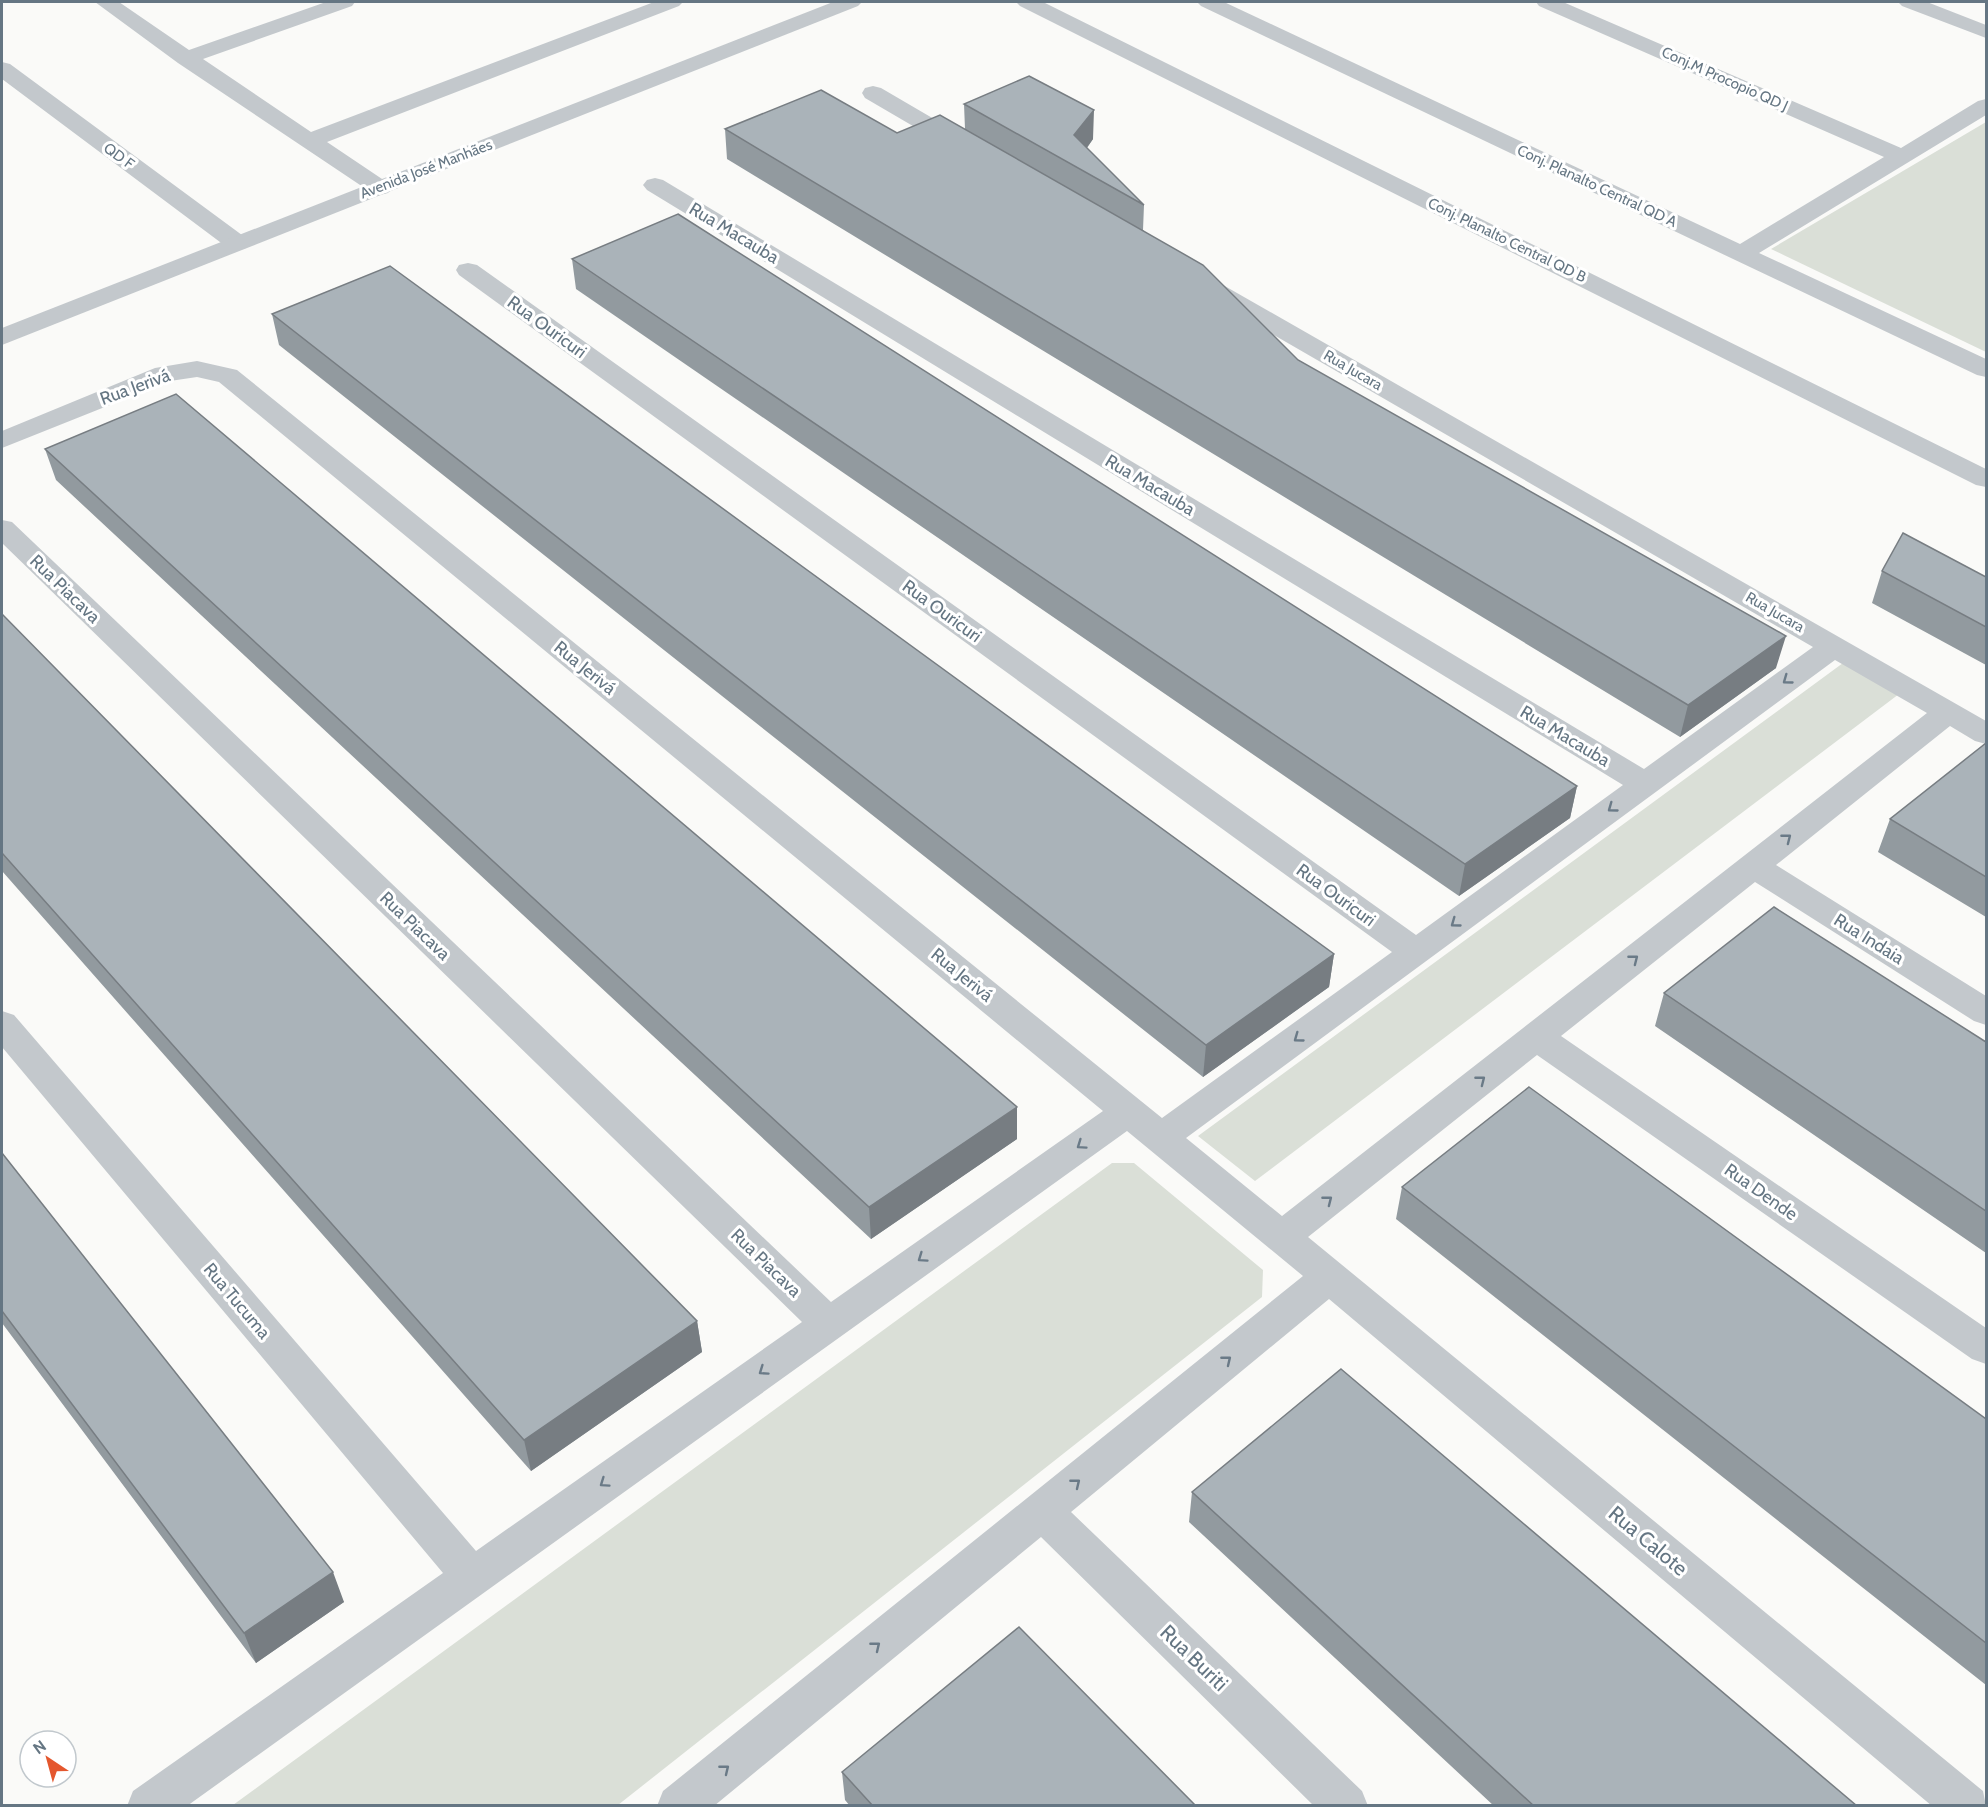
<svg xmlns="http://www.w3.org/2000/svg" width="1988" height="1807" font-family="Cabin,sans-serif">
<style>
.green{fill:#dadfd7}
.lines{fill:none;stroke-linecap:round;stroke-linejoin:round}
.minor{fill:#c3c8cc;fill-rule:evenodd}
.tertiary{fill:#c3c8cc;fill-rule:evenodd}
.wall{fill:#929a9f}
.shaded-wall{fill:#777d82}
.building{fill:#aab3b9;stroke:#777d82;stroke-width:1.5}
.oneway{stroke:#6a7a87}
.labels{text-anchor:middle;stroke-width:6;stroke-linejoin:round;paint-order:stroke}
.far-street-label{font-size:15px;fill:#657683;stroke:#fff}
.street-label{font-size:18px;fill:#657683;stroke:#fff}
.near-street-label{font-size:21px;fill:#657683;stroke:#fff}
</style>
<rect width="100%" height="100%" fill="#fafaf8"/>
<!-- green -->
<path class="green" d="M1986 122V352L1771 249Z
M1843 663 1899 694 1255 1181 1198 1136Z
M1112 1163H1134L1263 1270 1262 1297 618 1805H233Z"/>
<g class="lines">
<!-- minor -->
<path class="minor" d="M95 2H119L189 50 326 2H355L352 6 203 59 311 132 654 2H683L679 6 327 142 388 183 392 188 388 193 380 195 372 193 178 63Z
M1016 2H1043L1986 469V487L1976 485 1020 6Z
M1197 2H1224L1740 244 1884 157 1539 6 1536 2H1563L1901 148 1978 101 1986 99V115L1759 253 1986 359V377L1977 375 1201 6Z
M1898 2H1927L1986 25V38L1902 6Z
M2 62 10 64 246 238 249 243 246 248 237 250 228 248 2 79Z
M873 86 881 88 970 140 974 145 970 150 962 152 954 150 865 98 862 93 865 88Z
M655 178 663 180 1644 769 1813 647 1198 291 1195 286 1198 281 1207 279 1216 281 1986 721V744L1975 741 1950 726 1776 865 1986 996V1025L1974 1021 1755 882 1561 1036 1986 1328V1364L1972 1359 1537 1055 1308 1237 1983 1791 1986 1806H1932L1329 1299 1071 1512 1362 1791 1368 1806H1314L1041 1537 714 1806H657L663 1791 1303 1276 1127 1131 187 1806H127L133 1791 443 1573 2 1047V1011L14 1015 476 1551 802 1322 2 543V520L12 522 831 1302 1103 1111 219 382 197 377 170 381 2 448V431L155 368 197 361 237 370 1162 1118 1392 952 459 275 456 270 459 265 468 263 477 265 1416 935 1623 785 647 190 643 185 647 180ZM1835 660 1927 713 1282 1216 1186 1138Z"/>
<!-- tertiary -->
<path class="tertiary" d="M833 2H862L858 6 2 345V328Z"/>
</g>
<!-- wall -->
<path class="wall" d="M964 104 1093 139 1087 148 1144 205 1143 230 1298 360 1776 668 1680 737 727 159 725 129 897 133 965 129Z
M572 259 1577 786 1570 818 1459 896 576 289Z
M272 314 1334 954 1329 987 1203 1077 279 345Z
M45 449 1017 1139 871 1239 56 480Z
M1882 571 1986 577V665L1872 603Z
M2 614 697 1321 702 1352 531 1471 2 871Z
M1986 743V917L1878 852 1890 819Z
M1664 993 1986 1042V1253L1655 1026Z
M2 1153 344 1602 256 1663 2 1323Z
M1402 1187 1986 1419V1685L1396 1219Z
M1192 1492 1857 1806H1494L1189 1522Z
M842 1772 1196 1806H850L845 1800Z"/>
<!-- shaded-wall -->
<path class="shaded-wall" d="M1094 110 1093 139 1074 165V135Z
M1786 636 1776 668 1680 737 1688 705Z
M1577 786 1570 818 1459 896 1465 864Z
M1334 954 1329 987 1203 1077 1206 1045Z
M1017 1107V1139L871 1239 869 1207Z
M697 1321 702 1352 531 1471 524 1440Z
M333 1572 344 1602 256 1663 244 1633Z"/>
<!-- building -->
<path class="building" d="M1029 76 1094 110 1074 135 1144 205 964 104Z
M821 90 897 133 940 115 1203 265 1298 360 1786 636 1688 705 725 129Z
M678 214 1577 786 1465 864 572 259Z
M390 266 1334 954 1206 1045 272 314Z
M176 394 1017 1107 869 1207 45 449Z
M1903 533 1986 577V627L1882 571Z
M2 614 697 1321 524 1440 2 853Z
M1986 743V877L1890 819Z
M1774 907 1986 1042V1211L1664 993Z
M1529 1087 1986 1419V1643L1402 1187Z
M2 1153 333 1572 244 1633 2 1311Z
M1341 1369 1857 1806H1534L1192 1492Z
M1019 1627 1196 1806H873L842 1772Z"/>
<!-- one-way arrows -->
<defs><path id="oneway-chevron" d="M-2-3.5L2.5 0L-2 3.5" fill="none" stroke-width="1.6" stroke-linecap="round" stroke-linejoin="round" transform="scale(1.5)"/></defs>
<g class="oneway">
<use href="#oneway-chevron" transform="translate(1787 680) rotate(144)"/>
<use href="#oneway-chevron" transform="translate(1612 808) rotate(144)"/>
<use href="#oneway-chevron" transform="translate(1787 838) rotate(-38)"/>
<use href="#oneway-chevron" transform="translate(1455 923) rotate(144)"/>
<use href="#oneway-chevron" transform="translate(1634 959) rotate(-38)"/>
<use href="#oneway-chevron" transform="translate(1298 1038) rotate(144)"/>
<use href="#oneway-chevron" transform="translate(1481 1080) rotate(-38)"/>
<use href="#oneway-chevron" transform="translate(1081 1145) rotate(145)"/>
<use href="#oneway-chevron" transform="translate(1328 1200) rotate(-38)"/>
<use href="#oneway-chevron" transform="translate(922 1258) rotate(145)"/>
<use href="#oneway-chevron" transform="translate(1227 1360) rotate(-39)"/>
<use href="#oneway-chevron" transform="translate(763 1371) rotate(145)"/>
<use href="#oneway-chevron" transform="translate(604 1483) rotate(145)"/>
<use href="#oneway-chevron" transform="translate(1076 1483) rotate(-39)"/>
<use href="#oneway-chevron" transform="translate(876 1646) rotate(-39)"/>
<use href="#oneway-chevron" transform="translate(725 1769) rotate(-39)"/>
</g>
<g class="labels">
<!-- far-street labels -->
<g class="far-street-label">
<text transform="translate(1725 79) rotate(24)" y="5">Conj.M Procopio QD J</text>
<text transform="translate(119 156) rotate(36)" y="5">QD F</text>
<text transform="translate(426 169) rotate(-21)" y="5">Avenida José Manhães</text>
<text transform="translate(1597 186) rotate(25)" y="5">Conj. Planalto Central QD A</text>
<text transform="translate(1507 240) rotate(26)" y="5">Conj. Planalto Central QD B</text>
<text transform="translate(1353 370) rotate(30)" y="5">Rua Jucara</text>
<text transform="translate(1775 612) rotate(30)" y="5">Rua Jucara</text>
</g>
<!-- street labels -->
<g class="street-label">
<text transform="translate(734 233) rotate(31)" y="6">Rua Macauba</text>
<text transform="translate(547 327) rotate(36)" y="6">Rua Ouricuri</text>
<text transform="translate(135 387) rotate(-20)" y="6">Rua Jerivá</text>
<text transform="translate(1150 485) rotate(31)" y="6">Rua Macauba</text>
<text transform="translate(65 589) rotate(44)" y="6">Rua Piacava</text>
<text transform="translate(942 611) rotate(36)" y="6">Rua Ouricuri</text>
<text transform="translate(585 668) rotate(39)" y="6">Rua Jerivá</text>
<text transform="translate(1565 736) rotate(31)" y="6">Rua Macauba</text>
<text transform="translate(1336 895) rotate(36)" y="6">Rua Ouricuri</text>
<text transform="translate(415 926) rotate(44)" y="6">Rua Piacava</text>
<text transform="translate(1869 939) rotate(32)" y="6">Rua Indaia</text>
<text transform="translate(962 975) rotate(39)" y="6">Rua Jerivá</text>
<text transform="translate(1761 1192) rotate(35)" y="6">Rua Dende</text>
<text transform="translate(766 1263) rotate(44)" y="6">Rua Piacava</text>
<text transform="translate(237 1301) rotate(50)" y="6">Rua Tucuma</text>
</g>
<!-- near-street labels -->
<g class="near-street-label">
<text transform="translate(1648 1541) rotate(40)" y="7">Rua Calote</text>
<text transform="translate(1194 1658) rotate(44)" y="7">Rua Buriti</text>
</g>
</g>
<!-- border -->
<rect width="1988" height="1807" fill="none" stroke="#657683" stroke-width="6"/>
<!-- north arrow -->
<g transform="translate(48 1759) rotate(324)"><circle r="28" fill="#ffffff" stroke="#c1c8cd" stroke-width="1.5"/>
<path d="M0-4.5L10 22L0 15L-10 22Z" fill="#e4572e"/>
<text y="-9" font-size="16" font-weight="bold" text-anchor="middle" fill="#657683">N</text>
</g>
</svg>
